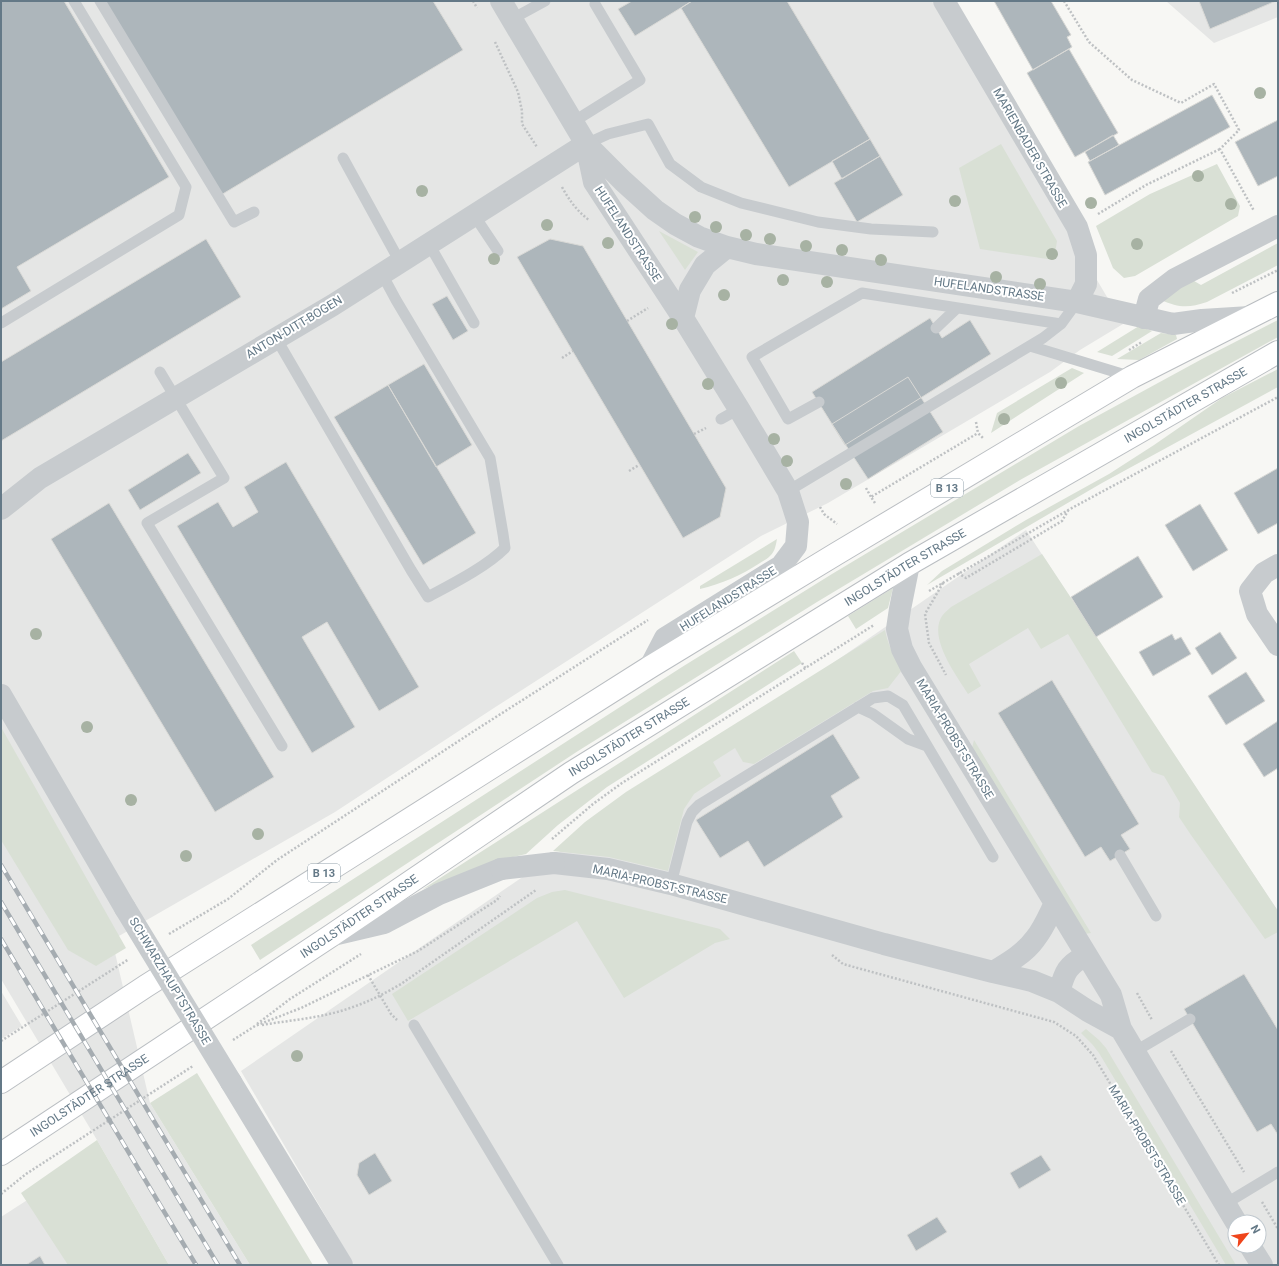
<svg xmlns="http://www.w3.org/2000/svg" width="1279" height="1266" font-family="Roboto,sans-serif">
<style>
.built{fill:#e5e6e5;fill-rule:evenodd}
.green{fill:#d9e0d5}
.building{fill:#adb6bb;stroke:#d9d9d6}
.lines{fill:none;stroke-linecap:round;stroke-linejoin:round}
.primary-casing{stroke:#babec2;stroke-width:24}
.path{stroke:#bec1c3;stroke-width:2.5;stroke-dasharray:2 2;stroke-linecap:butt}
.lane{stroke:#c7cbce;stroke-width:11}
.street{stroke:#c7cbce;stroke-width:22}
.primary{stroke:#fff;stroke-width:22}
.rail-casing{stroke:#a5acb1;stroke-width:4.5}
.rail{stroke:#fff;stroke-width:3;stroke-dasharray:9;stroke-linecap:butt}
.street-bridge{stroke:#c7cbce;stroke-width:22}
.tree{fill:#a7b2a3}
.labels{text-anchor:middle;stroke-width:4;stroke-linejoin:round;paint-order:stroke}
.shield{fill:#fff;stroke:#92a1ab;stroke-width:1}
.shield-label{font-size:11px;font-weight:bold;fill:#647987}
.street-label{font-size:12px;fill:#647987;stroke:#fff}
</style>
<rect width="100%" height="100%" fill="#f7f7f4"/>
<!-- built -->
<path class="built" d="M1 1H932L1123 324 1080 350 1050 372 828 503 761 536 497 706 335 812 112 940 150 1103 250 1265H169L97 1140 1 979Z
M1166 1H1278V17L1214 43Z
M1026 530 1096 637 1278 911V1265H354L241 1071ZM1235 1222H1259V1246H1235Z
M1 991 22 1026 1 1039Z
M83 1164 140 1265H1V1217Z"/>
<!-- green -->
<path class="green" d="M1001 144 1057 241 1054 260 980 249 959 168Z
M1217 164 1240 206 1238 216 1135 276 1124 278 1113 268 1096 226 1150 194Z
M659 231 698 252 685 270Z
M1278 243V265L1207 302C1189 308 1179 308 1161 300L1189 278 1201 285Z
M1278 320V337L1020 480 817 602 578 751 260 960 251 945 682 667 832 574 1079 426 1202 359Z
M1139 326 1152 331 1112 356 1097 352Z
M1161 333 1176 335 1177 339 1139 360 1117 359Z
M1072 368 1084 373 991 433 997 413Z
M1278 369V387L1102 483 927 585 942 571 1026 520 1109 474 1154 445 1222 398Z
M777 539C776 544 775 552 770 556 767 559 763 561 760 563 742 575 721 584 700 589V586Z
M1042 554 1278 911V932L1265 939 1191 835 1179 817 1180 803 1164 776 1152 772 1068 634 1041 649 1028 628 969 664 981 686 968 694C956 675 928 638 942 616 944 613 948 610 951 607Z
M893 588 888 608 856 629 848 616Z
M885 630C888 645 894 657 902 670L888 688 873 691 754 764 743 762 735 748 713 762 721 776 694 794 684 809 668 871 609 857 553 851 585 822 626 792Z
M794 651 802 663 607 787 558 825 526 854 496 861 423 889Z
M1 727 126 948 96 966 68 950 1 840Z
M974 740 1091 933 1084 934 972 748Z
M565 890 720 929 730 939 715 943 624 998 577 921 408 1021 392 994 537 898 552 892Z
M1086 1029 1099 1040 1106 1048 1236 1265H1226L1099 1053 1092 1044 1081 1033Z
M197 1073 313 1265H250L150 1103Z
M97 1140 169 1265H68L21 1193Z"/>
<!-- building -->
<path class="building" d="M1 1H64L169 177 17 267 31 291 1 309Z
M104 1H433L463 50 221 195Z
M632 1H692L635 36 618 9Z
M692 1H787L870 139 789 187 681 8Z
M994 1H1051L1071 35 1067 37 1072 47 1033 70Z
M1199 1H1276L1210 29Z
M1069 49 1118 133 1075 157 1027 73Z
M1212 95 1230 127 1105 195 1088 162Z
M1278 120V176L1258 186 1235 142Z
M1113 135 1119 145 1090 161 1085 152Z
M870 139 880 156 842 179 832 161Z
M880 156 903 195 857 222 834 183Z
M206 239 241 297 1 441V362Z
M550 239 583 246 726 488 720 517 683 538 517 257Z
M447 296 468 331 453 340 432 304Z
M930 318 942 338 970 320 991 354 845 445 812 392Z
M424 364 472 445 436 467 388 385Z
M908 377 943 432 868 479 832 424Z
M388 385 476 533 423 565 334 417Z
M188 453 201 473 140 510 128 490Z
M286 462 419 687 379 711 327 622 302 637 355 727 312 753 177 526 218 502 233 527 258 512 244 487Z
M1278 468V523L1258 534 1234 493Z
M109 503 274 777 215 812 51 539Z
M1200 504 1228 550 1193 571 1165 525Z
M1138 556 1163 597 1096 637 1071 597Z
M1220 632 1237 658 1212 675 1195 648Z
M1172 634 1175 640 1181 637 1191 654 1153 676 1139 652Z
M1246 672 1265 701 1226 725 1208 696Z
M1052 680 1139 824 1121 835 1130 849 1110 861 1101 847 1085 857 998 713Z
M1278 721V768L1264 777 1243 744Z
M833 734 860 778 831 796 843 817 764 867 748 841 720 858 696 820Z
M1244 974 1278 1030V1135L1271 1124 1257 1132 1184 1009Z
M375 1153 392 1181 369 1195 357 1175 359 1163Z
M1041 1155 1051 1170 1019 1189 1010 1173Z
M937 1217 947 1232 916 1251 907 1235Z
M40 1256 45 1265H26Z"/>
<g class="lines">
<defs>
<g id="primary">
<path d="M1 1082 146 986 650 667 836 554 1132 377 1278 303"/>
<path id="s1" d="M1 1154 332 935 571 773 909 564 1278 352"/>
</g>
</defs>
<!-- primary casing -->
<use href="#primary" class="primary-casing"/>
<!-- path -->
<path class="path" d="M473 1 477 8
M1064 1 1089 42 1132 80 1181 103 1214 84 1239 130 1220 149 1254 211
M495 42 518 92 522 111V124L537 147
M562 187C569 200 577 211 589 220
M1098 214 1146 185 1220 149
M1232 293 1278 270
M627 321 648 308
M1129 350 1142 342
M562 358 573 351
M976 422 978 433 983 438
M694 434 706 428
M629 471 639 465
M866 488 871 497
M875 503 871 497 978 433
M820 507 824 514 837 524
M958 573 966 578 1062 521 1069 509
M943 583 925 614 929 643 946 675
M929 591 1070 509 1278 397
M802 663 806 669
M552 839 593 804 622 783 874 625
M169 934 228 899 277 860 474 731 648 620
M832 955 843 964 1054 1022 1076 1036 1093 1055 1219 1265
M368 975 391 1014 397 1020
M1137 993 1152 1020
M257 1024 290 999 361 954
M262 1025C291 1020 322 1018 350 1008 368 1002 384 994 401 984L536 890
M233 1040 255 1026 301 1008 418 951 497 900 500 896
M1 1041 129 959
M1171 1051 1244 1172
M1 1194 26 1174 193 1066
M1262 1202 1278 1229"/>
<!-- lane -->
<path class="lane" d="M100 1 234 222 254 212
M512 19 545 1
M573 122 640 80 595 4
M586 144 608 134 648 124 670 164 701 187 741 203 818 222 871 229 933 232
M343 158 400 262
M474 215 498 251
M429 244 474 323
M1 323 179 215 186 187 74 1
M936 328 957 308
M276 338 411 570 428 597C452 584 486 567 505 548L503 534 490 458 396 300 382 274
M1030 346 1132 377
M160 372 224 478 147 523 282 746
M819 402 788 419 752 357 862 293 1061 324
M721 419 739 409
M788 491 1043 338 1061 324 1077 302
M858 707 873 714 908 739 927 746
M1120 855 1156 916
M671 884 687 822 692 812 699 805 873 698 888 696 903 705 993 857
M414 1025 558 1265
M1134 1052 1190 1019
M1225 1204 1278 1172"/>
<!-- street -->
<path class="street" d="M501 1 586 144 623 181 655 210 675 224 699 237 727 247 756 254 1077 302 1173 324 1202 320 1250 317
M944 1 1077 227 1086 255V284L1077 302
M586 144 594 182 683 318 739 409 788 491 798 522 796 546 781 566 665 638 650 667
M683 318 690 290 705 265 727 247
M1144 318 1149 299 1175 279 1278 226
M1 509 40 478 333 305 586 144
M909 564 900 609 897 629 902 649 911 667 1111 995 1121 1029 1236 1222
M1278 565 1264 573 1250 591 1257 614 1278 645
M1 695 125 908
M554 863 608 869 671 884 884 944 993 972 1032 981 1059 992 1088 1011 1121 1029
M333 935 384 923 439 894 501 869
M993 972C1008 963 1025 953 1035 939 1044 928 1049 915 1055 903
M1059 992C1065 971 1067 966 1086 955
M231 1082 342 1265
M1250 1246 1262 1265"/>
<!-- primary -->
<use href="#primary" class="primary"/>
<defs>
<path id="rail" d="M1 865 240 1265
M1 902 218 1265
M1 939 196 1265"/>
</defs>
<!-- rail casing -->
<use href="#rail" class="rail-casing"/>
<!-- rail -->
<use href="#rail" class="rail"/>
<!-- street-bridge -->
<path class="street-bridge" d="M501 869 554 863
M125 908 231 1082"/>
</g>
<!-- trees -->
<g class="tree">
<circle cx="1260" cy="93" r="6"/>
<circle cx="1198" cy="176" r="6"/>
<circle cx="422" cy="191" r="6"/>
<circle cx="955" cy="201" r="6"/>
<circle cx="1091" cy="203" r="6"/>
<circle cx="1231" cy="204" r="6"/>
<circle cx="695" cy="217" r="6"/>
<circle cx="547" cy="225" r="6"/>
<circle cx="716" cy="227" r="6"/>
<circle cx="746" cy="235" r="6"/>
<circle cx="770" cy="239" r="6"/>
<circle cx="608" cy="243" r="6"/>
<circle cx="1137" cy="244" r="6"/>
<circle cx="806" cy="246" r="6"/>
<circle cx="842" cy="250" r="6"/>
<circle cx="1052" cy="254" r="6"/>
<circle cx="494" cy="259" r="6"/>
<circle cx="881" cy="260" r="6"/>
<circle cx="996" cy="277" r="6"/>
<circle cx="783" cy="280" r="6"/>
<circle cx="827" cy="282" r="6"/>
<circle cx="1040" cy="284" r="6"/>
<circle cx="724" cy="295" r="6"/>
<circle cx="672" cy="324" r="6"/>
<circle cx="1061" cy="383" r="6"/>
<circle cx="708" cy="384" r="6"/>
<circle cx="1004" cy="419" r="6"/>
<circle cx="774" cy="439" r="6"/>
<circle cx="787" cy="461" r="6"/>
<circle cx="846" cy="484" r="6"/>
<circle cx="36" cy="634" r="6"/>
<circle cx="87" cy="727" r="6"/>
<circle cx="131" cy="800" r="6"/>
<circle cx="258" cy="834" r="6"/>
<circle cx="186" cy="856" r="6"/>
<circle cx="297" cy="1056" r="6"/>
</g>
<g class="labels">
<!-- shield labels -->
<g class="shield">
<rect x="931" y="479" width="32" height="18" rx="3"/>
<rect x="308" y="864" width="32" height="18" rx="3"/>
</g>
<g class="shield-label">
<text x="947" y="492">B 13</text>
<text x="324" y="877">B 13</text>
</g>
<!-- street labels -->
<g class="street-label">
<text transform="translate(1030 148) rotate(60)" y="4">MARIENBADER STRASSE</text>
<text transform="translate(628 234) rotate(57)" y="4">HUFELANDSTRASSE</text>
<text transform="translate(989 289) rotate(8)" y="4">HUFELANDSTRASSE</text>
<text transform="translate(294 327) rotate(-31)" y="4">ANTON-DITT-BOGEN</text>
<text dy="4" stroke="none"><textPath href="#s1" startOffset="1402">INGOLSTÄDTER STRASSE</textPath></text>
<text dy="4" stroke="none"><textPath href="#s1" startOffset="1078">INGOLSTÄDTER STRASSE</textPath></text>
<text transform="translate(728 599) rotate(-32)" y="4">HUFELANDSTRASSE</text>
<text dy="4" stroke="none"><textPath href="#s1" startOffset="754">INGOLSTÄDTER STRASSE</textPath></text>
<text transform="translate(955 739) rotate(59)" y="4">MARIA-PROBST-STRASSE</text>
<text transform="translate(660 884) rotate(13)" y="4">MARIA-PROBST-STRASSE</text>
<text dy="4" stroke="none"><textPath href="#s1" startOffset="430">INGOLSTÄDTER STRASSE</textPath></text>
<text transform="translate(170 981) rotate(59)" y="4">SCHWARZHAUPTSTRASSE</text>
<text dy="4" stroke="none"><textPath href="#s1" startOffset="106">INGOLSTÄDTER STRASSE</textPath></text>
<text transform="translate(1147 1145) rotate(59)" y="4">MARIA-PROBST-STRASSE</text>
</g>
</g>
<!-- border -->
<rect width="1279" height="1266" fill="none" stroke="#647987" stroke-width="4"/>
<!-- north arrow -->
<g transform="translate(1247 1234) rotate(60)"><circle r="19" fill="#ffffff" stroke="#c1c9cf"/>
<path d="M0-3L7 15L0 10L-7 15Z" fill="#ef451c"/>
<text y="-6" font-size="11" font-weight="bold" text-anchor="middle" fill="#647987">N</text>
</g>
</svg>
